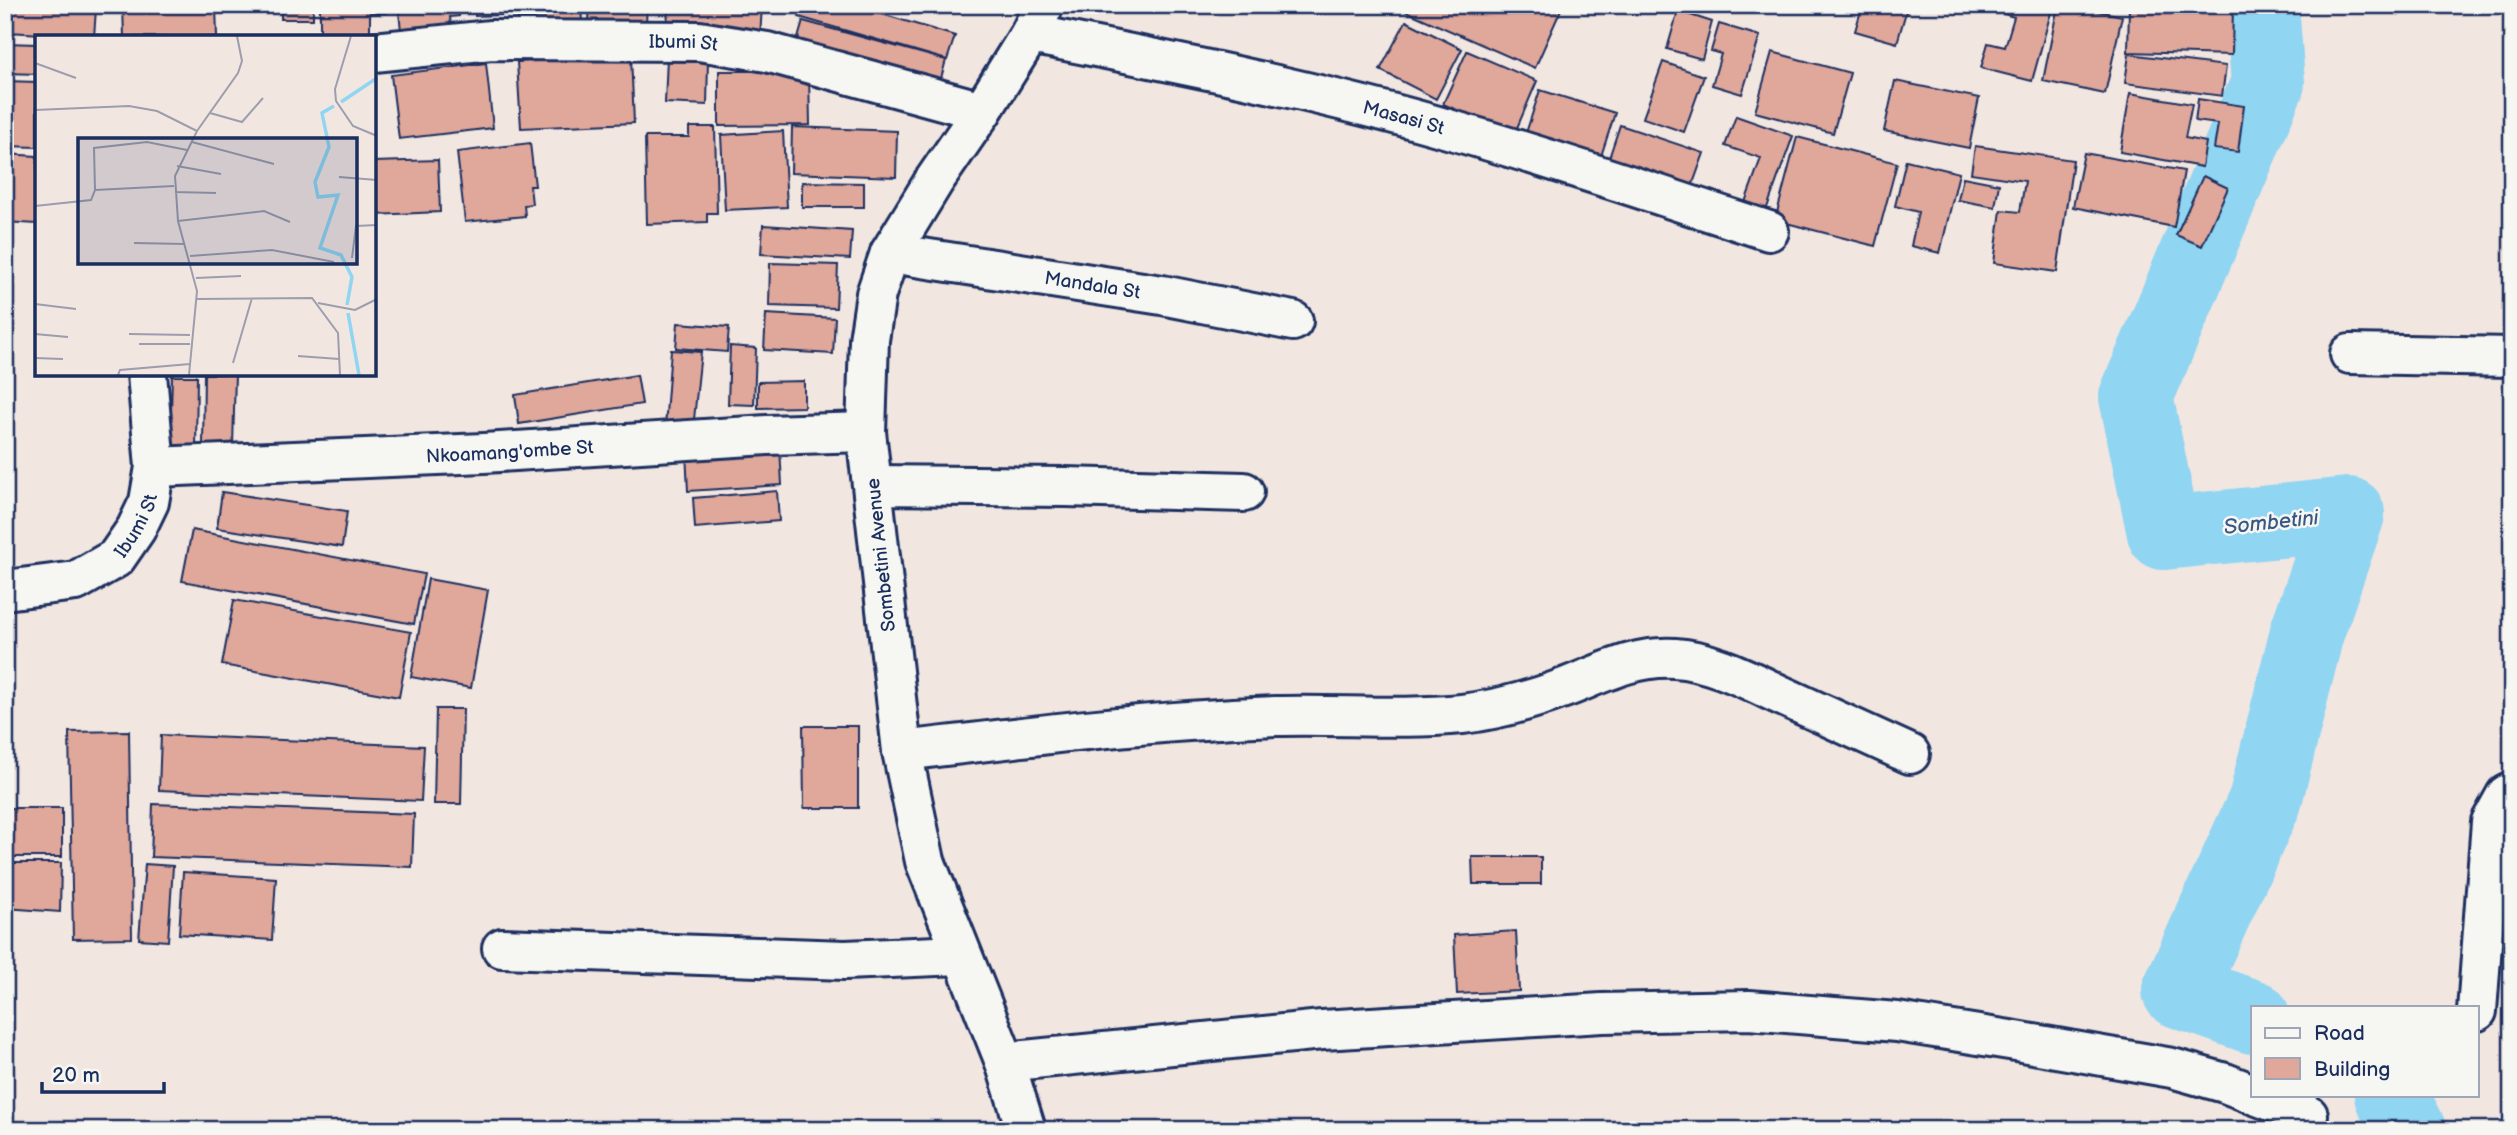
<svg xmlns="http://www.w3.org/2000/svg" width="2517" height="1135" font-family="'Balsamiq Sans',sans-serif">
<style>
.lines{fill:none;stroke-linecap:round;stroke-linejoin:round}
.river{stroke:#90d5f2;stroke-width:74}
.building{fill:#e0a79b;stroke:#1b2f5e;stroke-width:2}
.street-casing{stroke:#1b2f5e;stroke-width:44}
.street{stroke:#f6f6f2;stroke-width:38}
.labels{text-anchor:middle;stroke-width:5;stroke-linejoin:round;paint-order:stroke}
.street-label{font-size:19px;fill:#1b2f5e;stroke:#f6f6f2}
.water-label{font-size:21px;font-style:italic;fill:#385883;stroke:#f6f6f2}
.inset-river{fill:none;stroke:#90d5f2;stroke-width:3.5}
.inset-road{fill:none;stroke:#9c9dad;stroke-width:2}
.view{fill:#1b2f5e;fill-opacity:0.15;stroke:#1b2f5e;stroke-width:3.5}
.inset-edge{fill:none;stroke:#1b2f5e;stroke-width:3.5}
</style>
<rect width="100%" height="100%" fill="#f2e6e1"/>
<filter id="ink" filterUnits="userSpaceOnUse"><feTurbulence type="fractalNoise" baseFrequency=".0143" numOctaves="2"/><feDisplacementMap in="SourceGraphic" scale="14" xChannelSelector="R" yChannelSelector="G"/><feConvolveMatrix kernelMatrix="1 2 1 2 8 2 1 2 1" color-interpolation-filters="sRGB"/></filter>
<g filter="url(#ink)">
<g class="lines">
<!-- river -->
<path class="river" d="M2253 1017 2179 991 2265 801 2307 632 2348 514 2164 533 2136 397 2268 83 2262 5
M2391 1095 2409 1130"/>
</g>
<!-- building -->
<path class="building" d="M9 5 96 9 94 37 8 32Z
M123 5H216L217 37H124Z
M281 5H313V19H281Z
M320 5H386V13H370V37H320Z
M398 5H458L459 16 450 17 452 33 402 38Z
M475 5H502V15L475 16Z
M518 5H581L582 23 518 24Z
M590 5H647L646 23 589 21Z
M668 5H762L760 38 667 32Z
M802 5H852L955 36 947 60 799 17Z
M1405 5H1563L1535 68 1403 10Z
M1855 5H1908L1897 43 1855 31 1862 7Z
M1981 5H2053L2032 81 1981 68 1988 43 2005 47 2014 17 1980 7Z
M2058 5H2069L2122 16 2105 94 2043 81Z
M2129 5H2233L2232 55 2128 52Z
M1678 11 1712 22 1702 59 1667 49Z
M803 21 946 60 938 89 795 49Z
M1406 21 1462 49 1436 99 1380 70Z
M1719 24 1760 36 1742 94 1712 85 1721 54 1711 51Z
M5 43 37 44V74L5 73Z
M1467 51 1537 81 1514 135 1443 104Z
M1772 52 1850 73 1833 133 1755 112Z
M2129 54 2226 66 2222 96 2125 83Z
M631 56 634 123 521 128 517 62Z
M667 57 708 59 707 105 665 103Z
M1663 62 1704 76 1684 132 1643 118Z
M486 63 493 128 399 139 391 75Z
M719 71H809L810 125 719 126Z
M5 81 37 82V147L5 146Z
M1895 81 1979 98 1969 148 1884 131Z
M1540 90 1615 113 1601 156 1526 133Z
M2130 93 2192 104 2185 138 2206 142 2202 167 2120 152Z
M2198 99 2244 106 2238 152 2214 149 2218 124 2195 121Z
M1736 116 1793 136 1764 216 1743 208 1761 158 1725 146Z
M1620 125 1704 153 1691 189 1608 161Z
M689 127H715L717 213H707V222L647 224 645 137H689Z
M792 127 897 131 896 177 791 173Z
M783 131 787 207 725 210 721 135Z
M1797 137 1897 163 1875 246 1775 220Z
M530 143 535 186H530L532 204 524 205 525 216 465 222 457 152Z
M1975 146 2073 160 2057 272 1994 263 2001 210 2020 212 2025 181 1971 173Z
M2084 153 2184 171 2174 227 2073 207Z
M5 154 37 156V224L5 222Z
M438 160 440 212 374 215V162Z
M1906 160 1959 173 1940 253 1911 246 1918 212 1895 206Z
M2203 176 2228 188 2202 246 2176 235Z
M1963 177 1999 184 1995 207 1958 200Z
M802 182 864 183V207H802Z
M763 225 852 231 850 259 761 254Z
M770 263 838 265 836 308 769 306Z
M766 314 835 318 833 354 764 350Z
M678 323 729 327 727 352 676 348Z
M730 346 756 348 754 405 728 404Z
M671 350 701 352 693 429 665 427Z
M204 374H235L233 447H203Z
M637 375 642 404 519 424 515 395Z
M172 376H197L196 449 170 448Z
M804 381V407L758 408V382Z
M780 446 782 485 688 491 686 452Z
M777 491 779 521 695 528 693 498Z
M222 492 347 511 342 547 217 528Z
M192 530 424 574 414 624 182 581Z
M428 579 488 590 471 688 411 677Z
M234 600 411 632 399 697 222 665Z
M436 709H463L461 804H434Z
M803 726H858V808H804Z
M129 731 132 938 73 939 69 732Z
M161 735 424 746 421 801 159 790Z
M153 804 414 814 412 867 151 857Z
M5 808H62V857H5Z
M1472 857H1541V884H1473Z
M5 863H61L60 912 5 908Z
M145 864 173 866 168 941 139 939Z
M183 872 276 878 272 940 179 934Z
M1516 931 1519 991 1457 994 1454 935Z"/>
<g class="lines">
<defs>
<g id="street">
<path id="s1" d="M1030 34C1172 62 1315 90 1455 131 1560 161 1664 197 1769 231"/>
<path id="s2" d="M374 52 491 40 699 41 767 52 982 111"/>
<path id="s3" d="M890 253 1162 295 1293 321"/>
<path d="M2350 354 2512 357"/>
<path id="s4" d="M155 467 484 453 767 435 866 432"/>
<path d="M873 485 1066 487 1244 492"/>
<path id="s5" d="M5 590 76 581 116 558 136 529 149 502 155 467 147 374"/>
<path d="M902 751C1027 736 1151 721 1276 716 1338 714 1400 720 1462 714 1496 710 1532 700 1564 688 1601 674 1635 655 1675 658 1712 660 1752 682 1785 697 1826 716 1868 735 1910 754"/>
<path d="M502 948 845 960 960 955"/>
<path d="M2477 1011 2491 822 2506 795 2512 792"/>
<path d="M1005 1062 1322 1030 1602 1013 1749 1010 1897 1022 2016 1041 2172 1068 2225 1083 2253 1094"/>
<path d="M2255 1095 2308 1115"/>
<path d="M1026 1130 1005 1062 925 861 902 751 866 432 869 340 876 294 890 253 934 181 982 111 1030 34 1044 5"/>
</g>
</defs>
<!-- street casing -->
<use href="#street" class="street-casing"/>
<!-- street -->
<use href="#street" class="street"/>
</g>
</g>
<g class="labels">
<!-- street labels -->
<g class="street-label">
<text dy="7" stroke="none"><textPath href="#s2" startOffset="310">Ibumi St</textPath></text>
<text dy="7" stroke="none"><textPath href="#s1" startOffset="383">Masasi St</textPath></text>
<text dy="7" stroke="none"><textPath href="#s3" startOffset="205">Mandala St</textPath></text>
<text dy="7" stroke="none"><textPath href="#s4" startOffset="355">Nkoamang'ombe St</textPath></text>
<text dy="7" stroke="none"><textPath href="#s5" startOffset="156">Ibumi St</textPath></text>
<text transform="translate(880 555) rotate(-96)" y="7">Sombetini Avenue</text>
</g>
<!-- water labels -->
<g class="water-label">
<text transform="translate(2271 522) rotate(-6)" y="7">Sombetini</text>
</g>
</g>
<!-- overview -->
<g transform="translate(35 35)">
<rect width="341" height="341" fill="#f2e6e1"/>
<path class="inset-river" d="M306 67 342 43M299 71 287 78 294 112 280 147 283 162 303 160 285 213 306 220 317 242 312 270M313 278 324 340"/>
<path class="inset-road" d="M316 1 300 54 301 66 318 91 342 101M0 28 41 43M0 75 94 71 122 76 162 96M175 78 207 87 228 63M157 107 239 129M142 131 186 139M304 142 342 145M60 155 139 151M140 157 181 158M0 171 56 165 60 155 59 113 112 107 152 115M143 186 229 176 255 187M99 208 150 209M155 221 237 215 299 227M317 223 321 191 342 190M161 243 206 241M162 264 277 263 303 298 305 340M283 268 320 275 342 264M0 269 41 274M0 299 33 302M94 299 155 300M104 309H155M263 321 304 324M0 323 28 324M198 328 217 263M83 340 85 335 155 329M154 340 162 256 143 186 140 141 162 96 203 38 207 26 202 1"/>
<path class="view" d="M43 103H322V229H43Z"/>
<rect width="341" height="341" class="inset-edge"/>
</g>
<!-- margin -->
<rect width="2517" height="1135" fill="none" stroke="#f6f6f2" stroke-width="28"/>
<rect x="14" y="14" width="2489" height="1107" fill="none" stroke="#1b2f5e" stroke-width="2.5" filter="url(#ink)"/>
<!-- legend -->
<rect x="2251" y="1006" width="228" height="91" fill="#f6f6f2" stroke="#9ea6b7" stroke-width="2"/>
<rect x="2265" y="1028" width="35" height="10" fill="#f6f6f2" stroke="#9ea6b7" stroke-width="2"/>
<text x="2314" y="1040" font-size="21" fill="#1b2f5e">Road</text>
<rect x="2265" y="1058" width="35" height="21" fill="#e0a79b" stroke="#9ea6b7" stroke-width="2"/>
<text x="2314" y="1076" font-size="21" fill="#1b2f5e">Building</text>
<!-- scale -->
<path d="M42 1082v10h122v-10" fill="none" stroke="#1b2f5e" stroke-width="3.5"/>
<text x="52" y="1082" font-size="21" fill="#1b2f5e" stroke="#f6f6f2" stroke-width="5" paint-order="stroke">20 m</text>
</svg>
